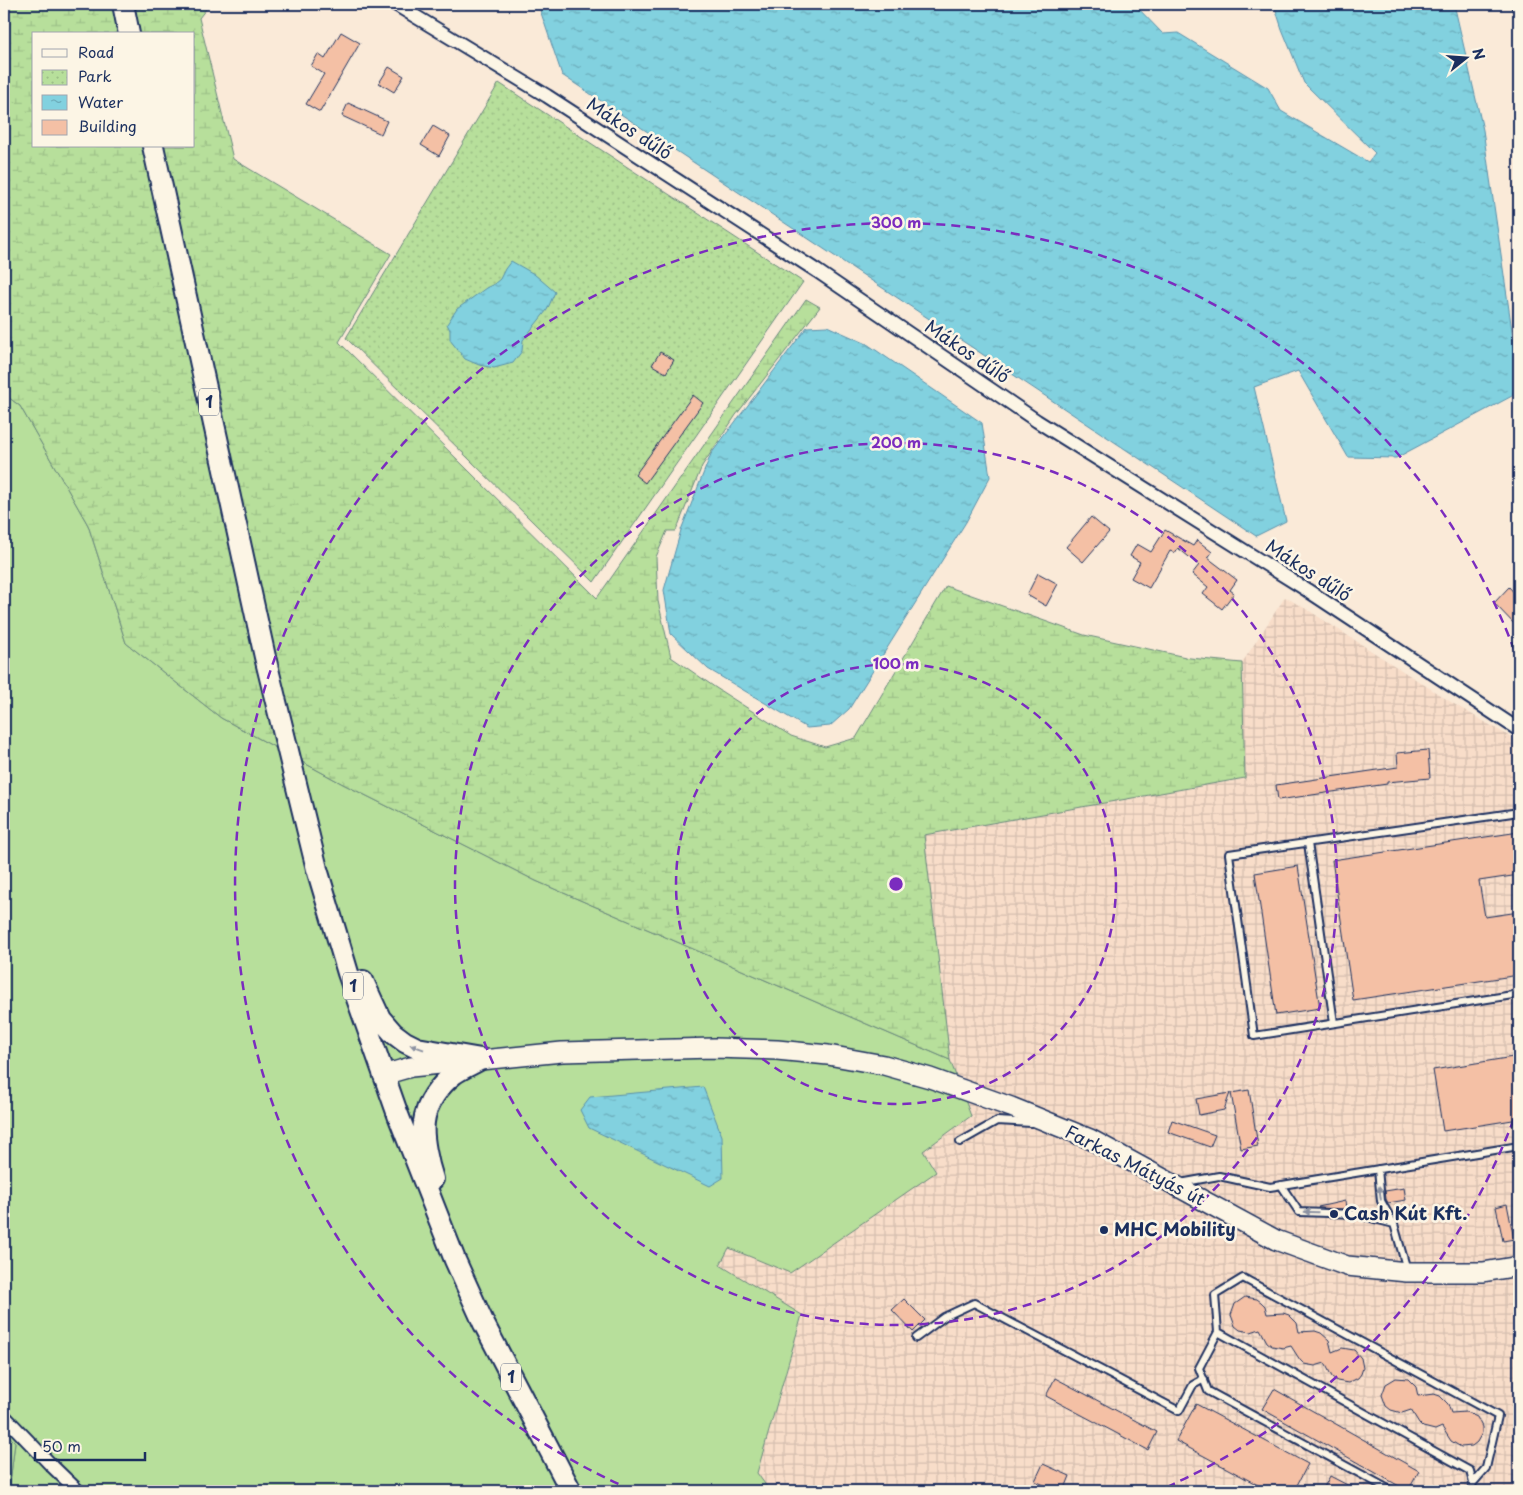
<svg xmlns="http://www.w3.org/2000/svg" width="1523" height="1495" font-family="'Playpen Sans',sans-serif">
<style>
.industrial{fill:url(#industrial-grid)}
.green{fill:#b7df9b;stroke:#69877c}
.forest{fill:url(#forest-firs);stroke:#69877c}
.wetland{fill:url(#wetland-marsh);stroke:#69877c;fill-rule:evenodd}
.park{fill:url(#park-dots);stroke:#69877c}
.water{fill:url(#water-ripples);stroke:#5990ab}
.building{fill:#f4c0a5;stroke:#1b2f5e}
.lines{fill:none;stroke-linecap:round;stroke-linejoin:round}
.lane-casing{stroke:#1b2f5e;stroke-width:10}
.street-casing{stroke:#1b2f5e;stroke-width:16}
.secondary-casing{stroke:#1b2f5e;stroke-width:22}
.primary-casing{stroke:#1b2f5e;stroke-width:24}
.lane{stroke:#fcf5e5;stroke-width:6}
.street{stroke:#fcf5e5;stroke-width:12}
.secondary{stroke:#fcf5e5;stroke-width:19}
.primary{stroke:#fcf5e5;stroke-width:20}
.oneway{fill:#8c92a2}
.ring{fill:none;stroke:#7b2cbf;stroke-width:2.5;stroke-dasharray:9 6}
.poi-dot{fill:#1b2f5e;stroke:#fcf5e5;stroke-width:2}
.labels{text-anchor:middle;stroke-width:5;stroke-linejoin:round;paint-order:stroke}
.shield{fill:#fcf5e5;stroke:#5e6a86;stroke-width:1}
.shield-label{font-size:16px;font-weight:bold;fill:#1b2f5e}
.street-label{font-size:18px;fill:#1b2f5e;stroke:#fcf5e5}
.poi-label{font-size:18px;font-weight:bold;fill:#1b2f5e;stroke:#fcf5e5;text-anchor:start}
.centre{fill:#7b2cbf;stroke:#fcf5e5;stroke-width:2.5}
.ring-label{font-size:15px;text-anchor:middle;font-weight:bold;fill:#7b2cbf;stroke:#fcf5e5;stroke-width:5;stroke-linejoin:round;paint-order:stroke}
</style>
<defs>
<pattern id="industrial-grid" width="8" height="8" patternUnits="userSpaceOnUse" patternTransform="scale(1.25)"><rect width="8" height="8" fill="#f8ddc9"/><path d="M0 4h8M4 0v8" fill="none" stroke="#d4beaf"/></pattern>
<pattern id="forest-firs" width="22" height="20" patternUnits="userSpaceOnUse" patternTransform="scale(1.25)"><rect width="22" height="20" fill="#b7df9b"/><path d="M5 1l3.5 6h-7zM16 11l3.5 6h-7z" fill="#9dc088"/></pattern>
<pattern id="wetland-marsh" width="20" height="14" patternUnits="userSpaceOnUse" patternTransform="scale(1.25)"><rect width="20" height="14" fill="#b7df9b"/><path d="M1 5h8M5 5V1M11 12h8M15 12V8" fill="none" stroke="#9dc088"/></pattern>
<pattern id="park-dots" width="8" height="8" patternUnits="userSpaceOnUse" patternTransform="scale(1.25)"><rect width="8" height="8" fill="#b7df9b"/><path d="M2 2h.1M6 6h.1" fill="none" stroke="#9dc088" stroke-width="1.8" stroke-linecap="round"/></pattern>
<pattern id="water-ripples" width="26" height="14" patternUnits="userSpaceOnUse" patternTransform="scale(1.25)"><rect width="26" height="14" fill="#82d1df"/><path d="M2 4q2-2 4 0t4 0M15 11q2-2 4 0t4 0" fill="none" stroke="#6aaab8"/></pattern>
</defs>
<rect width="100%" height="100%" fill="#faead8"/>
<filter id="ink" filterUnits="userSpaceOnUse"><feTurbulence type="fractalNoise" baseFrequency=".02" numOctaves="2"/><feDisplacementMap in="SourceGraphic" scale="10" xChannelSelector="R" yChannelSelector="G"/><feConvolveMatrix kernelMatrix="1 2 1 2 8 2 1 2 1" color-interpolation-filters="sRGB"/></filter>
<g filter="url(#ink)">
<!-- industrial -->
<path class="industrial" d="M1285 597 1308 610 1454 704 1519 742V1491H770L757 1473 802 1316 720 1265 729 1248 936 1171 923 1151 971 1116 950 1060 923 835 1245 778 1242 663Z"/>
<!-- green -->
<path class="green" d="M4 394 20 406 88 525 126 643 221 718 343 784 536 881 950 1060 971 1116 923 1151 936 1172 790 1273 729 1248 720 1265 802 1315 757 1473 770 1491H9L15 1442 4 1431Z"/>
<!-- forest -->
<path class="forest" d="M4 1431 15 1442 9 1491H4Z"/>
<!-- wetland -->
<path class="wetland" d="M4 4H210L199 18 233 159 391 254 339 342 597 598 806 299 820 307 736 415 702 466 676 531H667L656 557 658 601 671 657 716 688 791 736 825 747 856 738 946 586 1084 635 1190 658 1242 663 1245 778 924 835 950 1060 536 881 343 784 221 718 126 643 88 525 20 406 4 394ZM34 34H194V146H34Z"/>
<!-- park -->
<path class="park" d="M499 83 803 282 594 582 346 338Z"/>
<!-- water -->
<path class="water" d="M538 4H1134L1163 34 1178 33 1268 88 1281 111 1368 162 1375 153 1304 83 1282 29 1274 4H1454L1483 130 1519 379 1512 396 1396 458 1348 457 1298 371 1254 387 1286 521 1256 536 562 75Z
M511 261 534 274 555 292 547 310 523 340 522 351 513 363 494 368 479 365 465 359 450 340V330L447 324 457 309 486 288 494 284 500 279 505 269Z
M827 326 867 344 982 423 990 477 966 522 849 709 830 726 807 728 708 669 671 634 664 590 681 530 711 454 807 327Z
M703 1087 722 1136 723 1178 710 1186 589 1128 580 1110 590 1097Z"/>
<!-- building -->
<path class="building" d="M341 32 360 43 320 112 306 104 324 74 311 66 318 54 325 59Z
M389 67 404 76 394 92 379 83Z
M348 103 387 121 381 134 342 116Z
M433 126 450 136 439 156 421 145Z
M660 352 674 360 666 373 652 365Z
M693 395 703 403 645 483 635 475Z
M1091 517 1109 532 1083 562 1066 547Z
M1165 530 1193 546 1197 540 1212 552 1208 558 1237 580 1230 590 1234 593 1222 609 1203 594 1208 587 1192 574 1199 565 1178 548 1175 553 1170 551 1149 588 1131 578 1140 562 1130 556 1137 544 1151 552Z
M1038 573 1058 584 1046 606 1027 595Z
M1509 587 1519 598V629L1494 603Z
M1428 750 1430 778 1387 782V784L1278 800 1276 785 1398 767 1397 753Z
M1519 832V875L1479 881 1485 917 1519 912V975L1353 1000 1332 860Z
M1298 866 1320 1008 1276 1015 1255 873Z
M1519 1056V1119L1443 1131 1433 1070Z
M1249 1090 1258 1146 1241 1149 1231 1093Z
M1230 1093 1224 1110 1199 1115 1196 1099Z
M1172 1120 1215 1135 1210 1147 1168 1132Z
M1404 1188 1406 1200 1388 1203 1386 1199 1385 1191Z
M1345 1201 1346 1209 1319 1208 1318 1207Z
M1507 1204 1514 1239 1503 1241 1496 1207Z
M1245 1297 1257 1299 1261 1302 1265 1306 1267 1314 1283 1313 1289 1315 1297 1323 1299 1332 1315 1331 1321 1333 1329 1340 1332 1352 1342 1348 1354 1350 1361 1358 1363 1368 1361 1374 1358 1378 1348 1383 1337 1381 1332 1377 1325 1363 1315 1366 1304 1364 1300 1360 1291 1346 1283 1348 1272 1346 1267 1342 1260 1329 1251 1332 1240 1330 1235 1326 1231 1315 1235 1304Z
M904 1299 925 1320 913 1332 892 1310Z
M1055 1378 1157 1432 1148 1450 1046 1396Z
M1396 1378 1408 1379 1416 1387 1418 1396 1434 1394 1440 1396 1448 1404 1451 1413 1466 1412 1477 1417 1482 1427V1433L1477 1442 1472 1446 1461 1447 1451 1441 1442 1427 1435 1430 1423 1427 1419 1423 1411 1410 1402 1413 1391 1410 1386 1406 1382 1395 1386 1384Z
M1274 1389 1419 1471 1408 1491 1262 1409Z
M1196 1404 1308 1464 1294 1491H1269L1176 1441Z
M1043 1464 1070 1476 1064 1491H1058L1035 1481Z
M1330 1476 1359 1491H1322Z"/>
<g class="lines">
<defs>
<path id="lane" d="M1519 812 1229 854 1254 1036 1519 994
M1308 843 1334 1023
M960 1142 997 1121 1031 1123
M1378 1169 1381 1201 1394 1224 1407 1270
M1180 1183 1219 1176 1270 1187 1519 1146
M1281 1185 1299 1212 1355 1214 1394 1224
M1218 1332 1470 1471 1473 1483 1486 1468 1498 1416 1243 1278 1215 1295 1218 1332 1199 1368 1208 1391 1392 1491
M916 1338 944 1317 974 1303 1179 1411 1193 1385 1204 1379
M1471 1491 1473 1483"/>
<path id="street" d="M395 4 547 96 817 271 1037 421 1307 590 1519 730
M1518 4 1519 7
M4 1416 52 1466 78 1491"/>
<path id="secondary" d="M383 1075 411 1067 562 1052 714 1048 777 1050 828 1055 884 1065 930 1078 1011 1107 1090 1139 1276 1240 1347 1266 1407 1272H1483L1519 1266"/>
<path id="primary" d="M123 4 129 34
M153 146 265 657 317 869 348 973 398 1115 455 1260 484 1324 571 1491
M363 981 380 1018 393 1033 405 1042 417 1048 481 1059
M433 1179C428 1164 422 1137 424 1122 426 1103 440 1085 454 1074 462 1068 473 1064 481 1059"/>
</defs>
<!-- lane casing -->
<use href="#lane" class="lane-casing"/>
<!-- street casing -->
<use href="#street" class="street-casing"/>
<!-- secondary casing -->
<use href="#secondary" class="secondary-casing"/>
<!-- primary casing -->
<use href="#primary" class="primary-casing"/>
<!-- lane -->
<use href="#lane" class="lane"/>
<!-- street -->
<use href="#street" class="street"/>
<!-- secondary -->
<use href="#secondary" class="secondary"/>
<!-- primary -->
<use href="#primary" class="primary"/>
</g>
<!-- one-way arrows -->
<defs><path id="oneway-solid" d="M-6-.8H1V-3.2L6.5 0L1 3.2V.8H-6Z" transform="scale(1.25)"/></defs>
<g class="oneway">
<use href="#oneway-solid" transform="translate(417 1047) rotate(-160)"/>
<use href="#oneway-solid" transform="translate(1380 1193) rotate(-97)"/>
<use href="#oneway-solid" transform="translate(1311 1212) rotate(-178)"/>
</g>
</g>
<!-- distance rings -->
<g class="ring">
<circle cx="896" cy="884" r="220"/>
<circle cx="896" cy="884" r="441"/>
<path d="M1519 1105A661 661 0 0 1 1160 1490M632 1490A661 661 0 1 1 1519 663"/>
</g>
<!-- markers -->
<g class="poi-dot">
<circle cx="1334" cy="1214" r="5"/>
<circle cx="1104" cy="1230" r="5"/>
</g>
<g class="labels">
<!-- shield labels -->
<g class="shield">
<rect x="199" y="388.5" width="20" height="27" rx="4"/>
<rect x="343" y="972.5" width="20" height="27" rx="4"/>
<rect x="501" y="1363.5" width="20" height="27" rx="4"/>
</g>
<g class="shield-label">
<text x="209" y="408">1</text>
<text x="353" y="992">1</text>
<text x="511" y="1383">1</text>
</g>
<!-- street labels -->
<g class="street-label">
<text transform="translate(629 129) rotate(33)" y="6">Mákos dűlő</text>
<text transform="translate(967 352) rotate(34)" y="6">Mákos dűlő</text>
<text transform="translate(1308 571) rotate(33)" y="6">Mákos dűlő</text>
<text transform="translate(1135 1166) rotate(27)" y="6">Farkas Mátyás út</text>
</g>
<!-- poi labels -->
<g class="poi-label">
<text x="1344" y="1220">Cash Kút Kft.</text>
<text x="1114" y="1236">MHC Mobility</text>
</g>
</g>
<circle cx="896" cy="884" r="8" class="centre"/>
<g class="ring-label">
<text x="896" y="228">300 m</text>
<text x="896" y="448">200 m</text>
<text x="896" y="669">100 m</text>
</g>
<!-- margin -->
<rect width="1523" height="1495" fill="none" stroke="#fcf5e5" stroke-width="20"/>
<rect x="10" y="10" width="1503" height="1475" fill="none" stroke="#1b2f5e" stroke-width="2" filter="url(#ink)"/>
<!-- legend -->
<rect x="32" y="32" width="162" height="115" fill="#fcf5e5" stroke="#a2a6af"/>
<rect x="42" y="49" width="25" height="8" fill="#fcf5e5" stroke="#a2a6af"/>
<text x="78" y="58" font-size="15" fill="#1b2f5e">Road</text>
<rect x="42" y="70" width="25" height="15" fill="url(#park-dots)" stroke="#a2a6af"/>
<text x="78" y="82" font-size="15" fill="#1b2f5e">Park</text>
<rect x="42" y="95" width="25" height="15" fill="url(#water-ripples)" stroke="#a2a6af"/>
<text x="78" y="108" font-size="15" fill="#1b2f5e">Water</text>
<rect x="42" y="120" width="25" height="15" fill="#f4c0a5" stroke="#a2a6af"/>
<text x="78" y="132" font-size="15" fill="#1b2f5e">Building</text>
<!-- north arrow -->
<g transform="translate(1466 58) rotate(73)" stroke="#fcf5e5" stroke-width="4" paint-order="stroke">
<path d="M0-4L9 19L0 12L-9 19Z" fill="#1b2f5e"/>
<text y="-8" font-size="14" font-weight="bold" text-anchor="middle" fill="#1b2f5e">N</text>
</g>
<!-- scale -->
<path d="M35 1452v8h110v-8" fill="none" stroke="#1b2f5e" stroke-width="2.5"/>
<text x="42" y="1452" font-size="15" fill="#1b2f5e" stroke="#fcf5e5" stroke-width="4" paint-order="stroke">50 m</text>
</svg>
